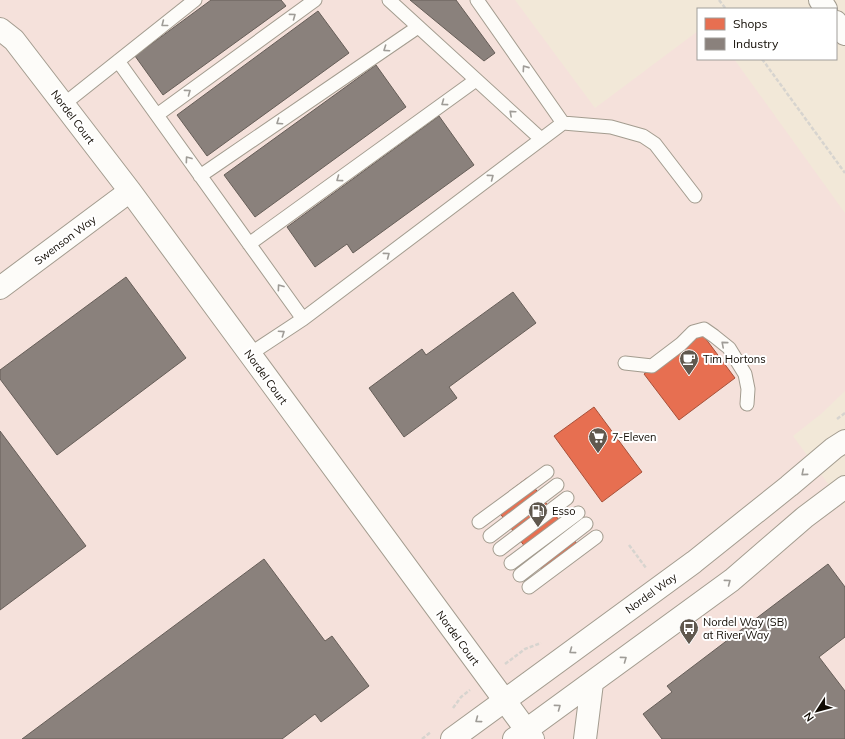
<svg xmlns="http://www.w3.org/2000/svg" width="845" height="739" font-family="Mulish,sans-serif">
<style>
.industrial{fill:#f5e1db}
.shops{fill:#e76f51;stroke:#a7513a}
.industry{fill:#8a817c;stroke:#665e58}
.lines{fill:none;stroke-linecap:round;stroke-linejoin:round}
.service-casing{stroke:#a39c8f;stroke-width:15}
.minor-casing{stroke:#a39c8f;stroke-width:24}
.tertiary-casing{stroke:#a39c8f;stroke-width:24}
.path{stroke:#d7d4cf;stroke-width:2.5;stroke-dasharray:4 2;stroke-linecap:butt}
.service{stroke:#fdfcf9;stroke-width:13}
.minor{stroke:#fdfcf9;stroke-width:22}
.tertiary{stroke:#fdfcf9;stroke-width:22}
.oneway{stroke:#9f9c97}
.labels{text-anchor:middle;stroke-width:4;stroke-linejoin:round;paint-order:stroke}
.street-label{font-size:11px;fill:#110b03;stroke:#fff}
.poi-label{font-size:11px;fill:#110b03;stroke:#fff;text-anchor:start}
</style>
<rect width="100%" height="100%" fill="#f2e8d8"/>
<!-- industrial -->
<path class="industrial" d="M0 0H515L595 108 698 31V59H734L845 213V391L821 414 793 436 845 507V739H0Z"/>
<!-- shops -->
<path class="shops" d="M700 331 735 378 679 420 644 374Z
M594 407 642 472 602 502 554 436Z
M527 478 584 553 549 579 493 504Z"/>
<!-- industry -->
<path class="industry" d="M211 0H281L286 6 163 95 135 56Z
M410 0H456L495 53 484 61Z
M318 11 349 53 207 156 177 115Z
M376 65 406 107 255 217 224 175Z
M439 116 474 165 353 253 347 244 315 267 287 227Z
M126 277 186 358 57 455 0 379V370Z
M513 292 536 323 449 387 457 398 404 437 369 388 422 349 426 355Z
M0 431 86 546 0 610Z
M264 559 325 641 332 636 369 686 321 722 315 714 282 739H22Z
M828 564 845 587V637L819 657 845 691V739H662L643 714 672 692 667 686Z"/>
<g class="lines">
<defs>
<path id="service" d="M389 0 541 139
M477 0 563 123
M118 61 303 319
M64 104 195 0
M157 115 315 0
M200 176 418 27
M249 244 476 80
M250 354 303 319 563 123 611 127 643 136 655 144 695 196
M625 363 652 366 681 344 693 332 704 329 714 336 729 348 745 374 748 389 747 404
M479 522 547 472
M490 536 557 485
M500 549 567 498
M511 563 578 513
M520 575 586 524
M529 587 596 537"/>
<path id="minor" d="M820 0 826 9
M836 22 845 34
M0 29 14 40 130 191 533 739
M0 288 130 191"/>
<path id="tertiary" d="M452 739 694 562 789 486 834 448 845 441
M514 739 732 580 805 517 845 487
M585 739 592 683"/>
</defs>
<!-- service casing -->
<use href="#service" class="service-casing"/>
<!-- minor casing -->
<use href="#minor" class="minor-casing"/>
<!-- tertiary casing -->
<use href="#tertiary" class="tertiary-casing"/>
<!-- path -->
<path class="path" d="M719 0 726 9
M762 59 845 173
M837 419 845 413
M629 545 646 568
M505 664 525 649 541 643
M453 708 461 697 470 690
M422 739 431 732"/>
<!-- service -->
<use href="#service" class="service"/>
<!-- minor -->
<use href="#minor" class="minor"/>
<!-- tertiary -->
<use href="#tertiary" class="tertiary"/>
</g>
<!-- one-way arrows -->
<defs><path id="oneway-chevron" d="M-2-3.5L2.5 0L-2 3.5" fill="none" stroke-width="1.6" stroke-linecap="round" stroke-linejoin="round"/></defs>
<g class="oneway">
<use href="#oneway-chevron" transform="translate(293 16) rotate(-36)"/>
<use href="#oneway-chevron" transform="translate(164 24) rotate(142)"/>
<use href="#oneway-chevron" transform="translate(386 49) rotate(146)"/>
<use href="#oneway-chevron" transform="translate(525 68) rotate(-125)"/>
<use href="#oneway-chevron" transform="translate(188 92) rotate(-36)"/>
<use href="#oneway-chevron" transform="translate(444 103) rotate(144)"/>
<use href="#oneway-chevron" transform="translate(512 113) rotate(-138)"/>
<use href="#oneway-chevron" transform="translate(279 122) rotate(146)"/>
<use href="#oneway-chevron" transform="translate(188 159) rotate(-126)"/>
<use href="#oneway-chevron" transform="translate(491 177) rotate(-37)"/>
<use href="#oneway-chevron" transform="translate(339 179) rotate(144)"/>
<use href="#oneway-chevron" transform="translate(387 255) rotate(-37)"/>
<use href="#oneway-chevron" transform="translate(280 287) rotate(-126)"/>
<use href="#oneway-chevron" transform="translate(282 333) rotate(-34)"/>
<use href="#oneway-chevron" transform="translate(724 344) rotate(-139)"/>
<use href="#oneway-chevron" transform="translate(804 473) rotate(140)"/>
<use href="#oneway-chevron" transform="translate(728 582) rotate(-37)"/>
<use href="#oneway-chevron" transform="translate(572 651) rotate(144)"/>
<use href="#oneway-chevron" transform="translate(624 659) rotate(-36)"/>
<use href="#oneway-chevron" transform="translate(558 707) rotate(-36)"/>
<use href="#oneway-chevron" transform="translate(478 720) rotate(143)"/>
</g>
<!-- icons -->
<defs>
<symbol id="cafe-pin" viewBox="-11 -11 22 30"><path d="M0 17L-7.5 6A9.5 9.5 0 1 1 7.5 6Z" fill="#60584e" stroke="#fff"/><path d="M-5.5-4.5H6V0H3Q3 3.5 0 3.5H-2.5Q-5.5 3.5-5.5 0ZM3-3.2v2h1.7v-2ZM-6 4.5H4V6H-6Z" fill="#fff"/></symbol>
<symbol id="supermarket-pin" viewBox="-11 -11 22 30"><path d="M0 17L-7.5 6A9.5 9.5 0 1 1 7.5 6Z" fill="#60584e" stroke="#fff"/><path d="M-6-5.5h2.5l.6 2H6L4.5 2H-2.5L-4.4-4H-6ZM-1.5 3.2a1.3 1.3 0 1 0 .1 0ZM3 3.2a1.3 1.3 0 1 0 .1 0Z" fill="#fff"/></symbol>
<symbol id="fuel-pin" viewBox="-11 -11 22 30"><path d="M0 17L-7.5 6A9.5 9.5 0 1 1 7.5 6Z" fill="#60584e" stroke="#fff"/><path d="M-5.5-6h7V0h2V4h1.3V-2.5L3-4.5l.8-.8L6-3V5H2.5V1h-1V6h-7ZM-4.2-4.7v3.2H.2V-4.7Z" fill="#fff"/></symbol>
<symbol id="bus-pin" viewBox="-11 -11 22 30"><path d="M0 17L-7.5 6A9.5 9.5 0 1 1 7.5 6Z" fill="#60584e" stroke="#fff"/><path d="M-5-6H5V4H4V6H2V4H-2V6H-4V4H-5ZM-3.5-4V0h7V-4ZM-3.5 1.2v1.5H-2V1.2ZM2 1.2v1.5H3.5V1.2Z" fill="#fff"/></symbol>
</defs>
<g fill-rule="evenodd">
<use href="#cafe-pin" x="678" y="348" width="22" height="30"/>
<use href="#supermarket-pin" x="587" y="426" width="22" height="30"/>
<use href="#fuel-pin" x="527" y="500" width="22" height="30"/>
<use href="#bus-pin" x="678" y="617" width="22" height="30"/>
</g>
<g class="labels">
<!-- street labels -->
<g class="street-label">
<text transform="translate(73 117) rotate(53)" y="4">Nordel Court</text>
<text transform="translate(65 240) rotate(-37)" y="4">Swenson Way</text>
<text transform="translate(266 377) rotate(54)" y="4">Nordel Court</text>
<text transform="translate(651 593) rotate(-36)" y="4">Nordel Way</text>
<text transform="translate(458 638) rotate(54)" y="4">Nordel Court</text>
</g>
<!-- poi labels -->
<g class="poi-label">
<text x="703" y="363">Tim Hortons</text>
<text x="612" y="441">7-Eleven</text>
<text x="552" y="515">Esso</text>
<text x="703" y="626">Nordel Way (SB)<tspan x="703" dy="13">at River Way</tspan></text>
</g>
</g>
<!-- legend -->
<rect x="697" y="8" width="140" height="52" fill="#ffffff" stroke="#a09d9a"/>
<rect x="705" y="18" width="20" height="12" fill="#e76f51" stroke="#a09d9a"/>
<text x="733" y="28" font-size="12" fill="#110b03">Shops</text>
<rect x="705" y="38" width="20" height="12" fill="#8a817c" stroke="#a09d9a"/>
<text x="733" y="48" font-size="12" fill="#110b03">Industry</text>
<!-- north arrow -->
<g transform="translate(817 711) rotate(234)" stroke="#ffffff" stroke-width="3" paint-order="stroke">
<path d="M0-3L7 15L0 10L-7 15Z" fill="#110b03"/>
<text y="-6" font-size="11" font-weight="bold" text-anchor="middle" fill="#110b03">N</text>
</g>
</svg>
